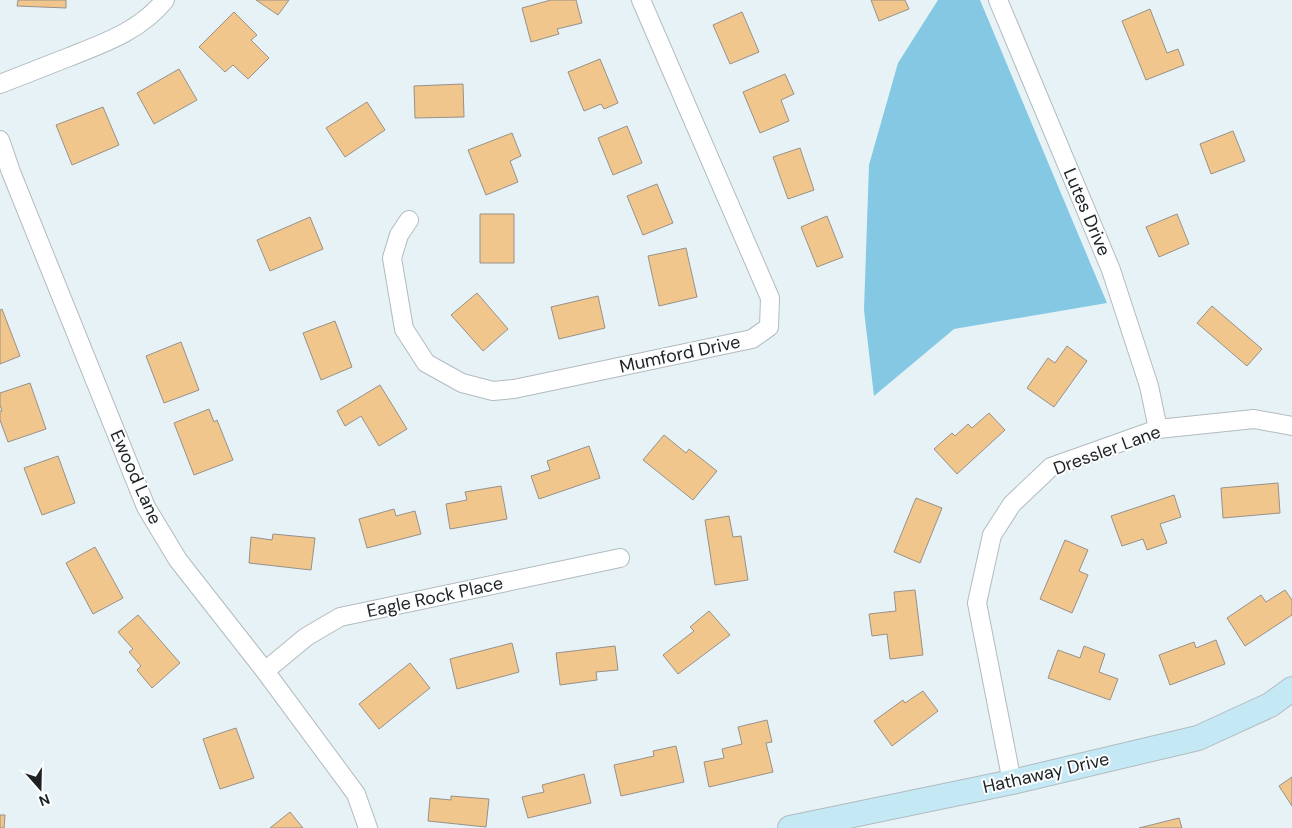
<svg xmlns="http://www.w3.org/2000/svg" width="1292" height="828" font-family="'DM Sans',sans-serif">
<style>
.green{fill:#84c8e3}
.building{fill:#f1c68d;stroke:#979189}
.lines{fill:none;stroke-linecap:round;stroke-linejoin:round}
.street-casing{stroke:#b1bbc0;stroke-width:20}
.secondary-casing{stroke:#b1bbc0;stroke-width:26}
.street{stroke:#fff;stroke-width:18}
.secondary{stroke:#c4e9f5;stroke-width:24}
.labels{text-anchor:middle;stroke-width:4;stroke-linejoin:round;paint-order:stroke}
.street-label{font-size:18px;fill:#1d2122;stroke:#fbfdfe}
</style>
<rect width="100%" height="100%" fill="#e7f2f6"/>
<!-- green -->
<path class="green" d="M938 0H980L1107 303 954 329 874 396 864 310 869 165 898 63Z"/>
<!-- building -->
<path class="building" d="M18 0H66V8L17 6Z
M256 0H289L278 15Z
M551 0H576L582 23 557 29 559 34 531 42 522 8Z
M871 0H905L909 9 879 21Z
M1150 9 1167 53 1178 49 1184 65 1146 80 1122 21Z
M234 12 257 35 251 40 269 58 248 79 233 65 225 72 199 47Z
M742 12 759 52 730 64 713 25Z
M600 59 618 103 604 109 601 104 584 111 568 72Z
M179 69 197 100 154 124 137 93Z
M785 74 794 94 781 100 789 121 760 133 743 92Z
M463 84 464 117 415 118 414 86Z
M367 102 385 130 345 157 326 128Z
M103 107 119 145 72 165 56 125Z
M627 126 642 163 613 175 598 138Z
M1233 131 1245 161 1211 174 1200 144Z
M512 133 521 156 510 161 518 182 486 195 468 150Z
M800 148 814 190 788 199 773 157Z
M657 184 673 223 643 235 627 196Z
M480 214H514V263H480Z
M1177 214 1189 244 1159 257 1146 227Z
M827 216 843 257 817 267 801 227Z
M310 217 323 249 270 271 257 240Z
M686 248 697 297 659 306 648 256Z
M477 293 508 329 483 351 451 315Z
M598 296 605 328 559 339 551 307Z
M1212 306 1262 349 1247 366 1197 323Z
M2 309 20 356 0 364V310Z
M335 321 352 367 321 380 303 333Z
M181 342 199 390 164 403 146 356Z
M1067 346 1087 361 1054 407 1027 388 1048 358 1055 363Z
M30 383 46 429 8 442 0 420V411H2L0 405V393Z
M380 385 407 429 379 446 361 416 345 426 337 411Z
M209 409 214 422 217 420 233 460 194 475 174 423Z
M989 413 1005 430 957 474 934 449 952 433 955 436 968 424 972 428Z
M664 435 686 453 689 449 717 471 693 500 643 460Z
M589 446 600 478 539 499 531 476 550 470 547 461Z
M58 456 75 503 42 515 24 468Z
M1278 483 1280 513 1223 518 1221 488Z
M501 486 507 519 450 529 446 504 467 500 465 492Z
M1174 495 1181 517 1160 524 1167 543 1147 550 1143 539 1122 546 1111 516Z
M916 498 942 508 920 563 894 552Z
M394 509 396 516 415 511 421 534 367 548 359 519Z
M729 516 733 537 741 536 748 580 715 585 705 520Z
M273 534 315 538 311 570 249 563 251 537 272 540Z
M1065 540 1088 550 1079 571 1088 575 1072 613 1040 599Z
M95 547 123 598 93 614 66 563Z
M915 590 923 655 890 659 887 634 872 636 869 614 896 611 894 592Z
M1285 590 1292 600V615L1245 646 1227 618 1261 595 1266 602Z
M709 611 730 635 678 674 663 655 694 631 690 627Z
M138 615 180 663 152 688 137 670 141 666 129 652 133 649 118 632Z
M1216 640 1225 664 1170 685 1159 655 1194 642 1196 648Z
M512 643 519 672 457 689 450 659Z
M615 646 618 670 596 672 597 680 560 685 556 653Z
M1084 646 1105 654 1099 672 1118 679 1110 700 1048 678 1058 650 1080 658Z
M410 663 430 688 379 729 359 704Z
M923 691 938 711 892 746 874 721 903 700 905 703Z
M767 720 772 742 766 743 773 772 709 787 704 762 724 758 722 749 742 744 738 727Z
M236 728 254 778 220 789 203 739Z
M676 746 684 782 621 796 614 765 654 756 653 751Z
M584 774 591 803 528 818 522 797 544 792 542 785Z
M1292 777V806L1279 786Z
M451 796 489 799 486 827 428 821 430 798 451 800Z
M290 812 303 828H270Z
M0 815H5L4 828H0Z
M1179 818 1182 828H1139Z"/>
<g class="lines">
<defs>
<path id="street" d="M998 0 1111 270 1149 386 1158 429
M0 84C23 75 46 66 69 57 104 43 140 31 165 0
M0 140 11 172 146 507 178 560 265 671 356 794 368 828
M409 220 399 235 392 258 404 329 426 363 462 383 493 391 514 389 752 339 769 327 770 298 641 0
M265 671 306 637 340 617 620 558
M1012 782 977 603 992 535 1012 504 1051 467 1158 429 1254 419 1292 426"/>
<path id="secondary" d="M790 828 1012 782 1198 738 1270 705 1292 689"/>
</defs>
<!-- street casing -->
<use href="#street" class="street-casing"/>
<!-- secondary casing -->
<use href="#secondary" class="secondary-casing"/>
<!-- street -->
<use href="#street" class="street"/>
<!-- secondary -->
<use href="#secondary" class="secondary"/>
</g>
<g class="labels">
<!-- street labels -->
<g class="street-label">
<text transform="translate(1087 212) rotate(67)" y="6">Lutes Drive</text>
<text transform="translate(680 354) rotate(-12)" y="6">Mumford Drive</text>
<text transform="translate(1107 450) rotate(-20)" y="6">Dressler Lane</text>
<text transform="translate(136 477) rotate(66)" y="6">Ewood Lane</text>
<text transform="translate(435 597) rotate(-12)" y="6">Eagle Rock Place</text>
<text transform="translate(1046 773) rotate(-13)" y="6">Hathaway Drive</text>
</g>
</g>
<!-- north arrow -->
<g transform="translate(40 788) rotate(160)" stroke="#fbfdfe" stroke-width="4" paint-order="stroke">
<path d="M0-4L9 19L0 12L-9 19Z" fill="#1d2122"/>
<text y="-8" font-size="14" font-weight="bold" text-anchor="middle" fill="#1d2122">N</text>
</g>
</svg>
